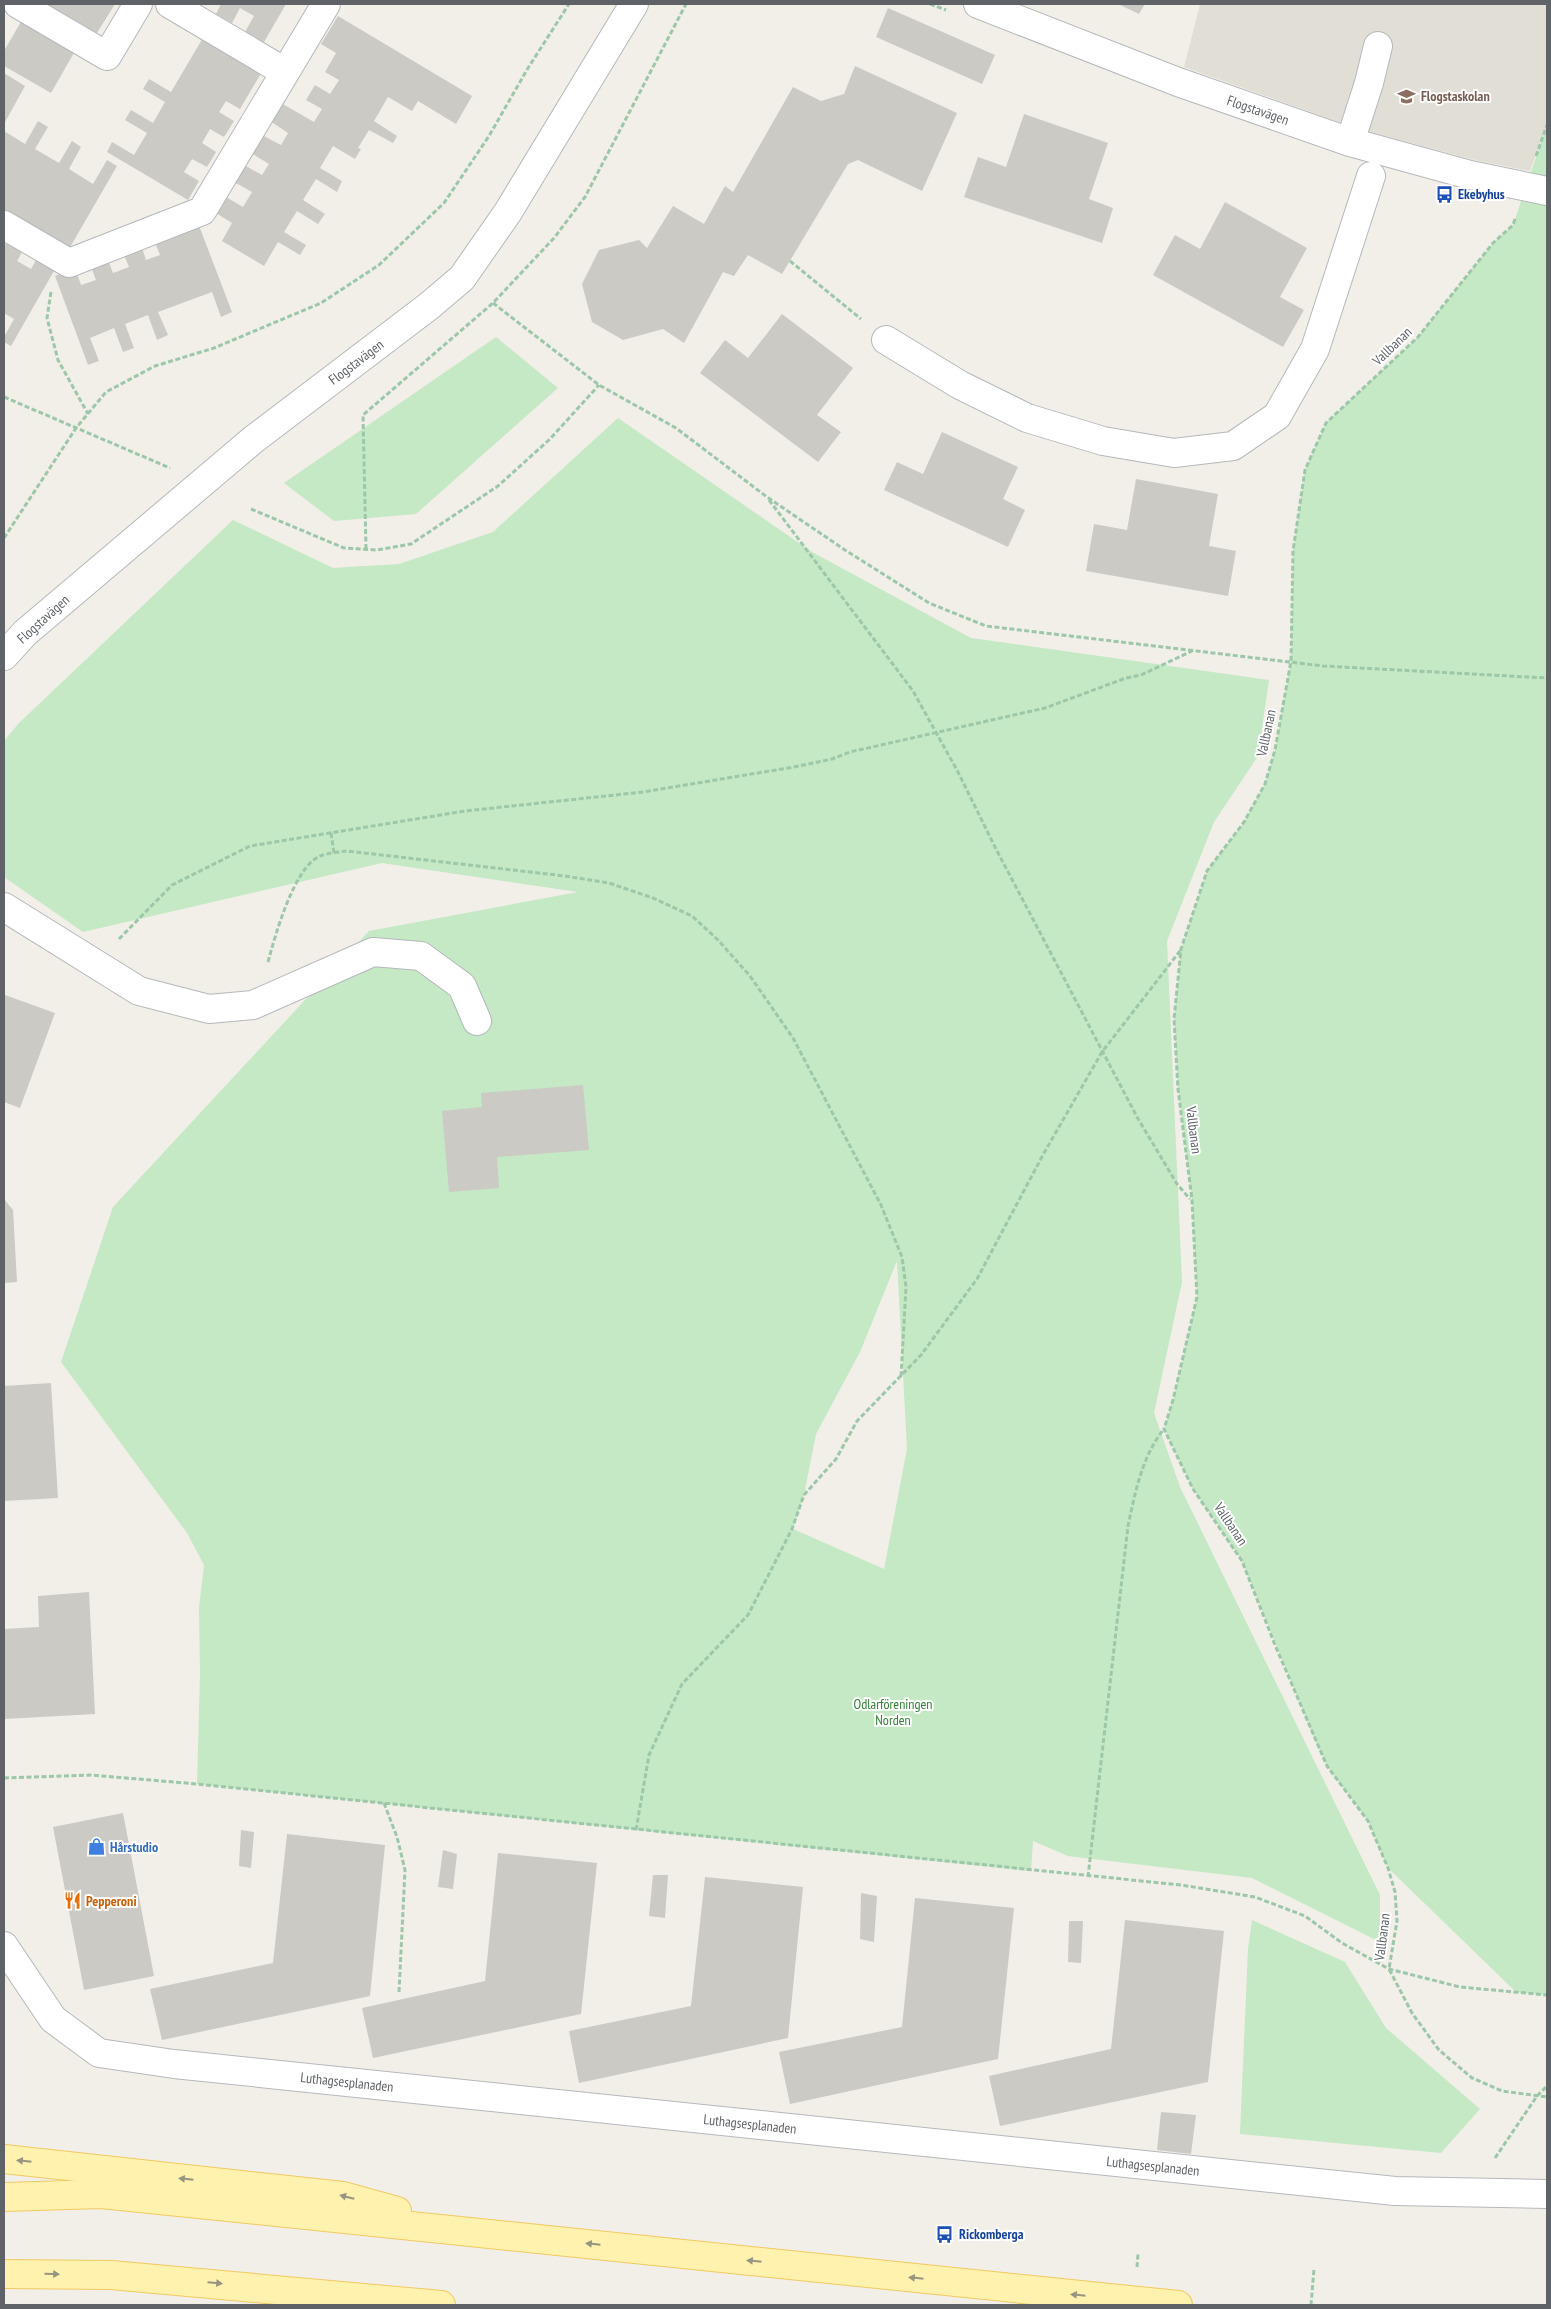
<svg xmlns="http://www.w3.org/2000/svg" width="1551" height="2309" font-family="'PT Sans Narrow',sans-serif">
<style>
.education{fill:#e1ded6}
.green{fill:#c5e8c5;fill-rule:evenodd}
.building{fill:#cccac5}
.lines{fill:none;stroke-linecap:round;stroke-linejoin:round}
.minor-casing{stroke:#b5b8bc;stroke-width:30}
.major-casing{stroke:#f2c960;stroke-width:30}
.path{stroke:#9cc7a9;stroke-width:3;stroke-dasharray:5 2.5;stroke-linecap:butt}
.minor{stroke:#fff;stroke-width:28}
.major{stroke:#fff2af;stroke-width:28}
.oneway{fill:#979581}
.labels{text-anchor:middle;stroke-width:4;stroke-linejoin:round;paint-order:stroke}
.education-label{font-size:14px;font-weight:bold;fill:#785e54;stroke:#fff;text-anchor:start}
.street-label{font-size:14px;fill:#5f6368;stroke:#fff}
.transit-label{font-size:14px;font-weight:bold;fill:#164399;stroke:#fff;text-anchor:start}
.park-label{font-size:14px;fill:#348238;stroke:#fff}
.shop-label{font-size:14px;font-weight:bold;fill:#366cbe;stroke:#fff;text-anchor:start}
.food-label{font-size:14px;font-weight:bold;fill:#c56008;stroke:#fff;text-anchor:start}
</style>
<rect width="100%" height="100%" fill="#f1efe8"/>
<!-- education -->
<path class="education" d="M1200 4H1547V125L1530 171 1475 160 1356 128 1184 67Z"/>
<!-- green -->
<path class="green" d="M1547 125V1995L1516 1992 1388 1868 1368 1821 1327 1766 1316 1743 1242 1561 1193 1489 1164 1429 1173 1400 1197 1297 1192 1200 1178 1089 1174 1019 1181 949 1207 871 1244 822 1265 784 1275 750 1291 661 1293 551 1305 470 1326 423 1418 337 1493 243 1513 225Z
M496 337 558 388 416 514 334 521 284 483Z
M618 418 812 552 971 638 1269 680 1258 756 1214 822 1167 941 1182 1282 1154 1413 1180 1487 1380 1895V1942L1252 1878 1068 1856 1033 1841 1031 1871 197 1784 200 1674 199 1608 204 1565 187 1533 61 1362 113 1207 369 931 578 892 382 863 83 932 4 877V741L19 723 233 520 333 568 399 564 493 532ZM897 1261 907 1449 884 1569 793 1529 804 1495 816 1434 860 1352Z
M1252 1920 1345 1962 1386 2028 1480 2109 1441 2153 1240 2134 1248 1949Z"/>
<!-- building -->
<path class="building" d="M47 4H115L97 33Z
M221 4H286L264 42 245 32 254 16 240 8 232 23 216 14Z
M1118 4H1145L1139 14Z
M888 8 995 55 982 84 876 37Z
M338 16 472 96 456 124 418 101 412 111 388 97 374 121 397 136 393 143 369 130 358 148 361 149 355 159 333 146 320 168 342 181 337 192 316 179 303 200 325 214 318 224 297 211 284 232 306 245 300 255 278 242 264 266 222 241 232 223 216 213 226 197 243 207 252 192 234 182 244 165 262 175 269 164 251 153 262 135 281 145 288 133 270 121 281 103 314 122 322 109 306 100 315 85 330 94 339 80 325 72 336 53 321 44Z
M22 20 75 51 51 93 4 66V51Z
M204 36 263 70 240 109 226 101 219 112 234 121 224 137 210 129 202 143 216 152 207 167 192 159 184 172 199 181 188 200 107 152 112 142 134 155 147 133 125 120 131 110 153 123 165 102 143 89 149 79 171 92Z
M855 66 957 113 922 191 858 160 848 164 782 274 748 255 734 276 723 272 684 343 663 329 623 340 592 322 582 284 599 250 639 240 647 248 673 206 704 224 725 186 733 192 793 87 821 101 844 94Z
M4 73 25 86 4 124Z
M1024 114 1108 143 1089 199 1113 208 1102 243 964 197 978 157 1006 167Z
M38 121 48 127 35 149 59 163 72 141 81 147 69 169 93 184 107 160 117 166 69 249 4 211V131L25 144Z
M1225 202 1307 248 1280 297 1304 310 1283 347 1153 275 1175 235 1200 249Z
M198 223 232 312 221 317 212 292 158 312 168 335 157 340 148 315 125 324 134 348 123 352 114 328 90 338 99 361 88 365 55 276 75 268 81 285 96 280 90 264 107 257 113 273 129 267 123 252 141 245 146 260 160 255 154 240Z
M9 237 26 245 17 261 31 269 40 253 58 264 11 346 4 342V337L14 319 4 313V247Z
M782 314 853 368 817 415 841 432 818 462 700 373 725 340 748 358Z
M942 432 1018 467 1003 499 1025 510 1008 547 884 490 897 462 923 474Z
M1136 479 1218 494 1209 546 1236 551 1228 596 1086 571 1094 524 1127 530Z
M5 995 55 1013 20 1108 4 1102Z
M583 1085 589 1150 497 1157 499 1188 449 1192 442 1111 482 1107 481 1093Z
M4 1199 13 1210 17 1282 4 1283Z
M51 1383 58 1498 4 1501V1386Z
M89 1592 95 1714 4 1719V1629L39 1627 38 1596Z
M123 1813 154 1976 84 1990 53 1827Z
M241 1830 254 1832 251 1868 239 1866Z
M287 1834 385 1845 370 1996 162 2040 150 1989 273 1963Z
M443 1850 457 1854 453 1889 438 1887Z
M498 1853 597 1863 581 2014 373 2058 362 2008 485 1981Z
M653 1875H668L665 1918 649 1916Z
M705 1877 803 1887 788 2038 579 2083 569 2031 691 2006Z
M861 1893 877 1896 874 1942 860 1939Z
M915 1898 1014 1908 998 2059 790 2104 779 2052 902 2027Z
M1125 1920 1224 1931 1208 2082 1000 2126 989 2076 1111 2049Z
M1069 1921H1083L1081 1963 1068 1962Z
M1161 2112 1196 2115 1191 2154 1157 2150Z"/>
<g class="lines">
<defs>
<path id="minor" d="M18 4 107 56 138 4
M170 4 285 72
M978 4 1178 82 1350 142 1470 175 1547 191
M1350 142 1369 83 1378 46
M4 225 69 263 202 211 326 4
M886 340 960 385 1027 418 1103 441 1174 453 1233 446 1277 416 1315 349 1371 176
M4 656 25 633 254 439 429 306 462 278 508 212 634 4
M4 907 139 991 209 1009 253 1005 373 952 421 956 462 986 477 1021
M4 1946 53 2019 99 2053 174 2064 1395 2191 1546 2194"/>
<path id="major" d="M4 2159 343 2196 397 2211
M4 2197 101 2194 1178 2305
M4 2274 111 2275 441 2305"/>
</defs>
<!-- minor casing -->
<use href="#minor" class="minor-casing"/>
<!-- major casing -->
<use href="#major" class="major-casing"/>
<!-- path -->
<path class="path" d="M930 4 946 10
M1536 156 1547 125
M1515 219 1513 225 1493 243 1418 337 1326 423 1305 470 1293 551 1291 661 1275 750 1265 784 1244 822 1207 871 1181 949 1174 1019 1178 1089 1192 1200 1197 1297 1173 1400 1164 1429 1193 1489 1242 1561 1275 1645 1327 1766 1368 1821 1388 1868 1395 1892 1397 1921 1389 1969 1412 2013 1439 2050 1472 2078 1502 2091 1547 2097
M790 261 861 319
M51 292 47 318 58 360 88 414
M493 303 599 385 676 428 767 497 845 550 929 603 986 626 1323 666 1547 678
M4 397 170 468
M769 500 913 691 958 772 996 849 1137 1117 1177 1184 1190 1199
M251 509 344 548 377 550 411 544 498 486 550 439 599 385
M4 538 76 428 106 392 155 366 214 348 321 303 379 265 444 203 489 136 528 68 569 4
M366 549 363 415 493 303 554 238 585 197 686 4
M331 833 334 853
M119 939 172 885 250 846 465 811 643 792 794 767 832 759 850 752 1045 708 1126 678 1141 675 1194 650
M268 962C275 936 294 867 320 856 328 853 339 852 347 851L565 876 609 883 653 898 692 916 718 940 750 976 793 1038 881 1205 902 1257 906 1287 901 1377
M4 1778 91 1775 197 1784 1181 1885 1255 1897 1305 1916 1342 1943 1389 1969 1460 1987 1547 1995
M384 1803 397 1837 405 1870 399 1992
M636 1830 649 1755 682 1684 748 1615 792 1529 804 1495 836 1459 857 1421 921 1355 977 1279 1044 1153 1102 1052 1180 951
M1088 1877 1128 1526C1135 1493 1142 1456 1164 1429
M1495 2158 1537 2096 1547 2086
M1137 2267 1138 2254
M1311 2305 1314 2269"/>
<!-- minor -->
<use href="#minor" class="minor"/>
<!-- major -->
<use href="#major" class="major"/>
</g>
<!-- one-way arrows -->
<defs><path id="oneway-solid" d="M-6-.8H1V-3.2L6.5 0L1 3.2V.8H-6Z" transform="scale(1.25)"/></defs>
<g class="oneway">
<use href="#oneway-solid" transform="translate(24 2161) rotate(-174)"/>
<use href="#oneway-solid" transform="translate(186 2179) rotate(-174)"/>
<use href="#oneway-solid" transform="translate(347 2197) rotate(-166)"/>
<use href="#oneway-solid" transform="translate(593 2244) rotate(-174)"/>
<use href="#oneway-solid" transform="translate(754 2261) rotate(-174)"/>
<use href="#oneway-solid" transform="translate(52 2274) rotate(1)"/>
<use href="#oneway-solid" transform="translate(916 2278) rotate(-174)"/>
<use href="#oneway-solid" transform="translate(215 2283) rotate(5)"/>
<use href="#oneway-solid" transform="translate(1078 2295) rotate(-174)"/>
</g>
<!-- icons -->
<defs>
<symbol id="school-bare" viewBox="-9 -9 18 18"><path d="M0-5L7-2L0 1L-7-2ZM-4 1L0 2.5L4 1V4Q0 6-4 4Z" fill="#8d6e63" stroke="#fff" stroke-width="2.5" paint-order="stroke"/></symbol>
<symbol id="bus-bare" viewBox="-9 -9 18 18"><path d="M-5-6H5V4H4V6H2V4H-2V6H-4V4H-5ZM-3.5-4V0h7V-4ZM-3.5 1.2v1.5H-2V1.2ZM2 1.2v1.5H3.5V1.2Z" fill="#1a4fb4" stroke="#fff" stroke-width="2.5" paint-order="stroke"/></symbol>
<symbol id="shop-bare" viewBox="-9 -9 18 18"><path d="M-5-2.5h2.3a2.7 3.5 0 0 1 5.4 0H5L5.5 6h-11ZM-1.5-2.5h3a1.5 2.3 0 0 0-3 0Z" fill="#3f7fe0" stroke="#fff" stroke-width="2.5" paint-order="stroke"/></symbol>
<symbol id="restaurant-bare" viewBox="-9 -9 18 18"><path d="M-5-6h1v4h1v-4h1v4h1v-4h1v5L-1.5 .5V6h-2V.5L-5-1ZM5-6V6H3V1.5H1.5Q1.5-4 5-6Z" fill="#e8710a" stroke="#fff" stroke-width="2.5" paint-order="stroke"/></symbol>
</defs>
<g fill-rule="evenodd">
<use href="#school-bare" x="1394" y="84" width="25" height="25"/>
<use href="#bus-bare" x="1432" y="182" width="25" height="25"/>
<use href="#shop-bare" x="84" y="1834" width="25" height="25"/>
<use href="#restaurant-bare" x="60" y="1888" width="25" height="25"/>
<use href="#bus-bare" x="932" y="2222" width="25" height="25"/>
</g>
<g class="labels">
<!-- education labels -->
<g class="education-label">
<text x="1421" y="101">Flogstaskolan</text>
</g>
<!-- street labels -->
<g class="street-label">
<text transform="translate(1258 110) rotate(19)" y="5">Flogstavägen</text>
<text transform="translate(1392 346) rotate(-44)" y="5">Vallbanan</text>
<text transform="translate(356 362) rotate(-37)" y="5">Flogstavägen</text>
<text transform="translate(43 619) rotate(-42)" y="5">Flogstavägen</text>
<text transform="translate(1266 733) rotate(-78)" y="5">Vallbanan</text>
<text transform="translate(1194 1130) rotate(83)" y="5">Vallbanan</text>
<text transform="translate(1231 1524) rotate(56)" y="5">Vallbanan</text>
<text transform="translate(1382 1937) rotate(-83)" y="5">Vallbanan</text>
<text transform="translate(347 2082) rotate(6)" y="5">Luthagsesplanaden</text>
<text transform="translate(750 2124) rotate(6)" y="5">Luthagsesplanaden</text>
<text transform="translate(1153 2166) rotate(6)" y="5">Luthagsesplanaden</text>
</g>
<!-- transit labels -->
<g class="transit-label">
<text x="1458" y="199">Ekebyhus</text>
<text x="959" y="2239">Rickomberga</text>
</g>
<!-- park labels -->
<g class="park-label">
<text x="893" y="1709">Odlarföreningen<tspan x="893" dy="16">Norden</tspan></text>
</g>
<!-- shop labels -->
<g class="shop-label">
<text x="110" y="1852">Hårstudio</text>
</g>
<!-- food labels -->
<g class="food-label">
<text x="86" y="1906">Pepperoni</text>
</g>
</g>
<!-- border -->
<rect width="1551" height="2309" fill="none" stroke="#5f6368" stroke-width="10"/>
</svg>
